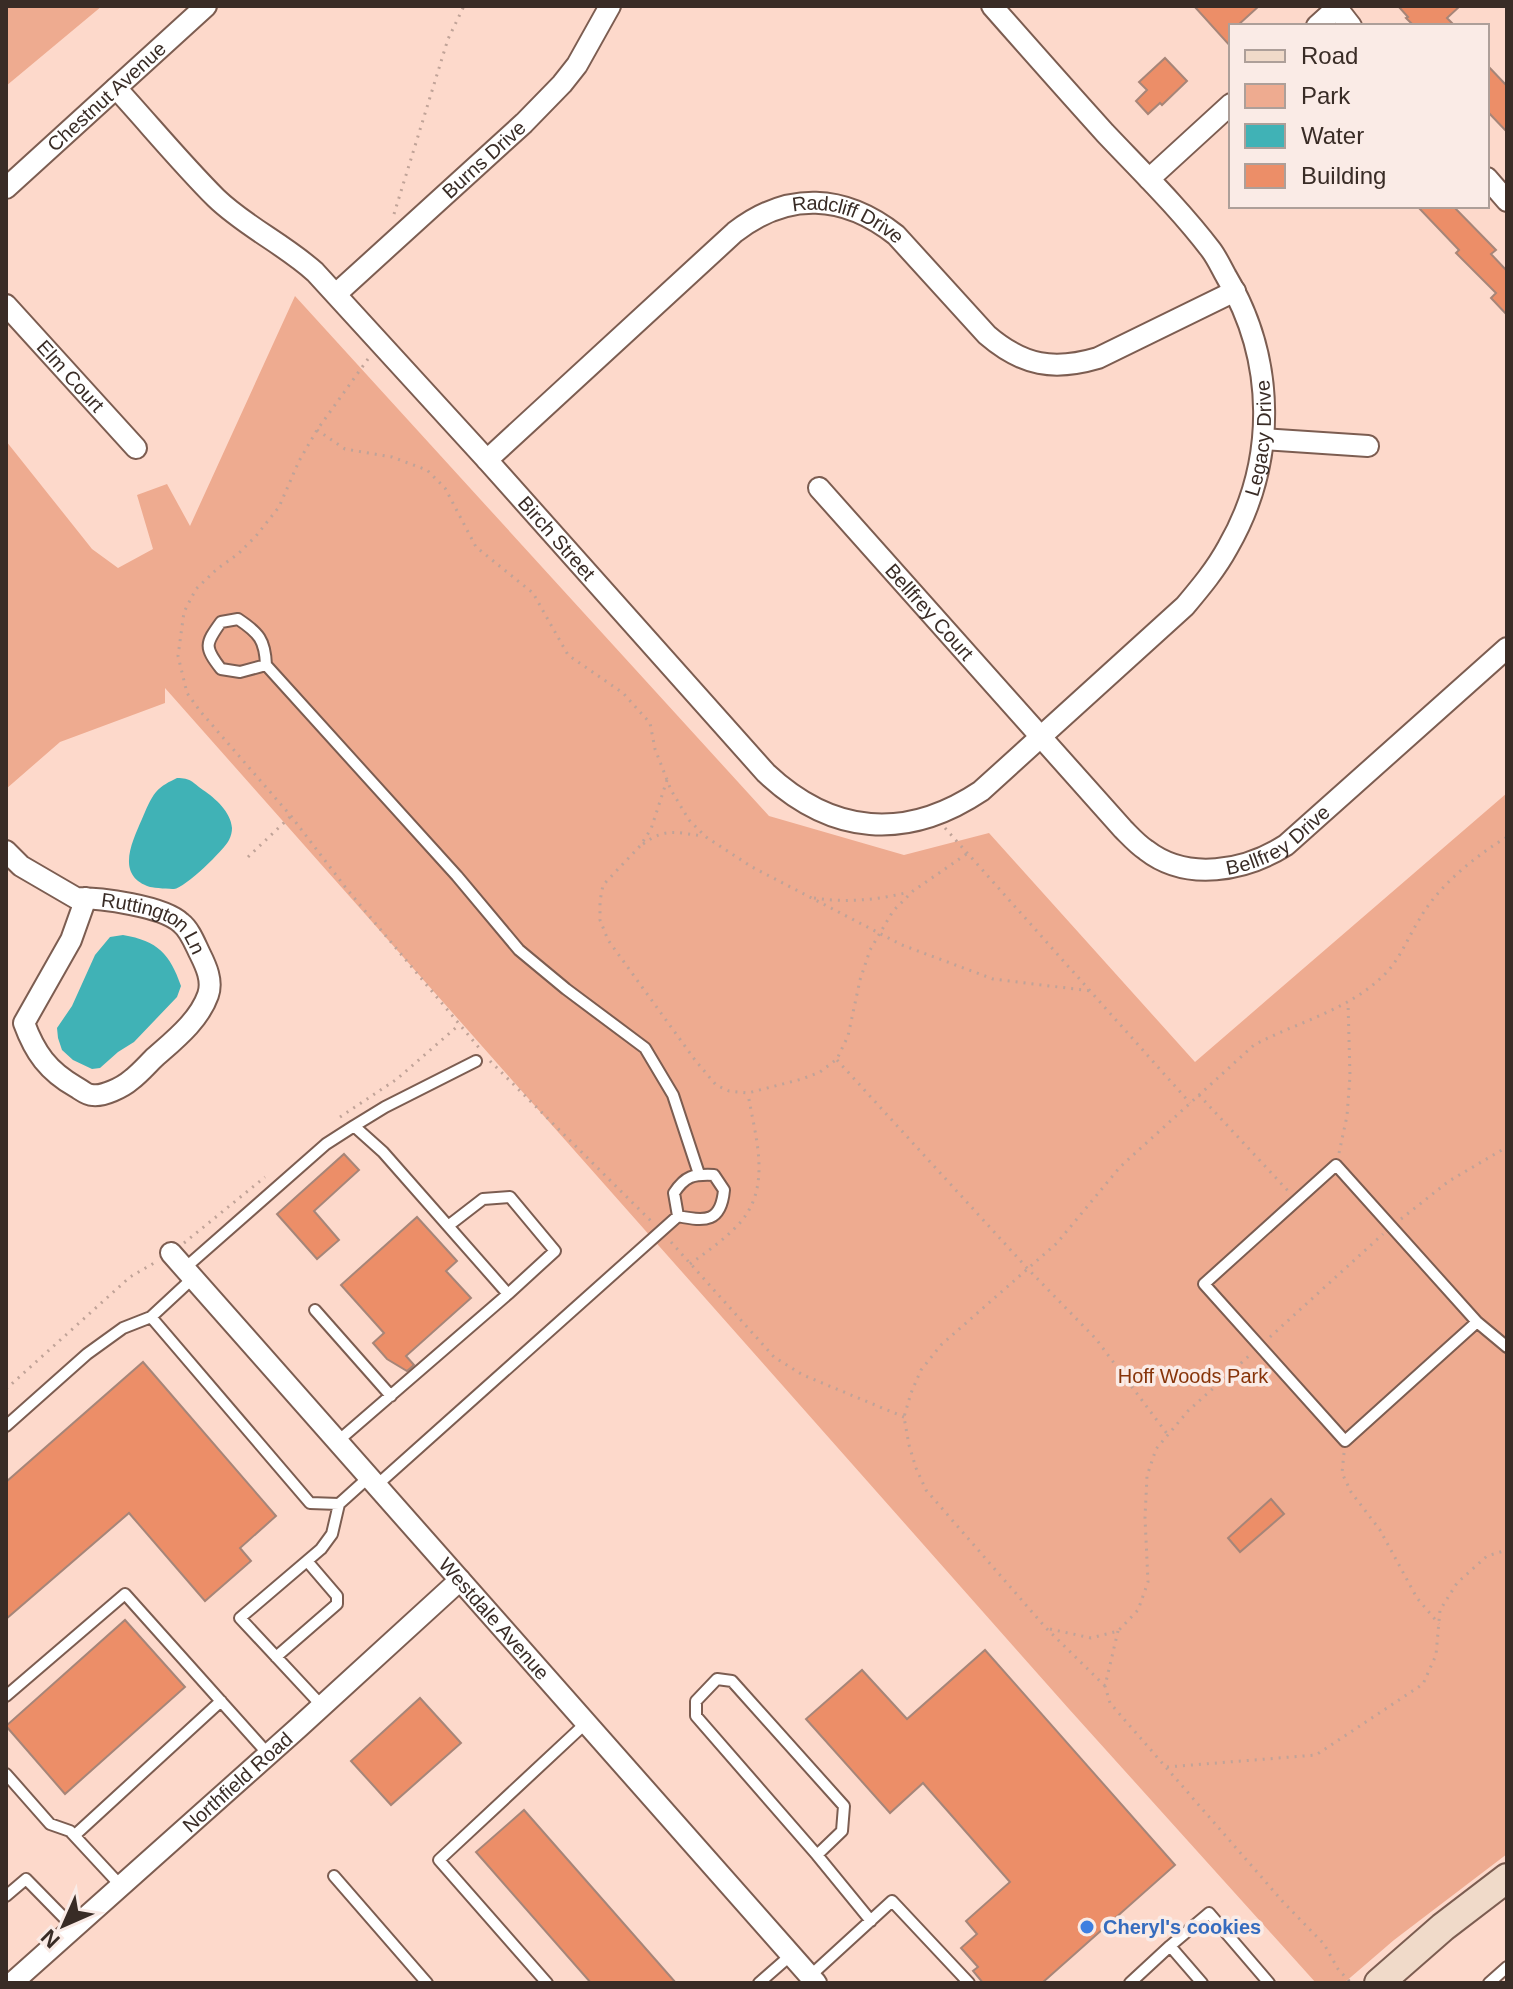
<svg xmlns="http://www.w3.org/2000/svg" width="1513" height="1989" font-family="Helvetica,sans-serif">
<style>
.green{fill:#eeab90}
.water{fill:#40b2b6}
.building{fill:#ec8e68;stroke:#a68578;stroke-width:2}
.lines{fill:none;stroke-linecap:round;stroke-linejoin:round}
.lane-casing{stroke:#7c5d51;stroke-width:14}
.street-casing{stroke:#7c5d51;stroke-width:24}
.secondary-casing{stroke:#7c5d51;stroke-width:32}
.path{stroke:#c0a398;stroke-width:3;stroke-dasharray:2 6;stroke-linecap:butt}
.lane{stroke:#fff;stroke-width:10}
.street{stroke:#fff;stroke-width:20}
.secondary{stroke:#f0dac9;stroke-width:28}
.shop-dot{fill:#3f7fe0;stroke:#faebe6;stroke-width:3}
.labels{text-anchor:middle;stroke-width:7;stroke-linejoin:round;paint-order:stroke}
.street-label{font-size:20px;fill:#392c26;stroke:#faebe6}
.park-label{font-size:20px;fill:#873409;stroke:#faebe6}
.shop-label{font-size:20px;font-weight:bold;fill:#366cbe;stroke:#faebe6;text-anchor:start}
</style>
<rect width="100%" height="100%" fill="#fdd9cb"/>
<!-- green -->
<path class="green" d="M6 6H102L6 86Z
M295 296 769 816 904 855 989 833 1195 1062 1507 793V1854L1394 1940 1344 1983H1316L1069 1709 165 688V703L60 742 6 789V441L92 549 118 568 153 549 137 495 167 484 190 526Z"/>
<!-- water -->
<path class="water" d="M177 778C191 778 192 782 203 790 215 798 231 812 232 828 232 832 231 836 229 840 224 850 185 888 174 889 171 889 154 888 150 887 115 876 132 842 142 819 146 810 150 799 156 792 162 785 169 782 177 778Z
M123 935C158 941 170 954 181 986L177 997 134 1042 118 1052 100 1068 92 1069 73 1060 62 1050 58 1038 57 1028 72 1006 95 955 110 937Z"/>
<!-- building -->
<path class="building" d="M1194 6H1259L1237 26H1231V47Z
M1398 6H1460L1447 18 1455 26H1414L1406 18 1408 17Z
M1165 58 1187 81 1162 105 1160 103 1148 114 1136 101 1147 90 1139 82Z
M1487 65 1507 86V132L1487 111Z
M1417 206H1453L1496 250 1491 254 1507 271V315L1491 298 1496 293 1456 253 1459 250Z
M344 1154 359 1170 314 1211 339 1240 317 1259 277 1214Z
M417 1217 457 1261 446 1271 471 1298 406 1356 414 1365 407 1371 387 1359 373 1343 384 1333 341 1285Z
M143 1362 276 1516 240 1548 251 1561 205 1601 129 1513 6 1619V1482Z
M1271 1499 1284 1514 1240 1552 1228 1538Z
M125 1620 185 1687 65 1794 6 1726Z
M985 1650 1175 1865 1042 1983H983L973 1971 978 1967 961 1948 977 1934 966 1921 1010 1882 923 1783 890 1813 806 1719 862 1670 907 1719Z
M420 1698 461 1743 391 1805 351 1761Z
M524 1810 676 1983H591L476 1852Z"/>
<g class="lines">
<defs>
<path id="lane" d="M266 665 240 672 221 669C204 647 205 644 221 622L238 619C259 633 265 640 266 665L457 876 519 950 566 989 645 1048 673 1095 699 1174
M354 1126 385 1107 476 1061
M185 1268 326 1144 354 1126 383 1152 508 1294
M193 1278 151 1317 310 1503 339 1504
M315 1310 391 1396
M1477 1322 1345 1441 1204 1284 1336 1165 1477 1322 1507 1347
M6 1426 87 1354 123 1328 151 1317
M338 1441 508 1294 555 1251 510 1197 483 1199 448 1226
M377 1485 678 1216C706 1222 721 1222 724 1190L714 1175C693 1174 685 1176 674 1193L678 1216
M276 1657 337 1604V1596L307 1561
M6 1696 125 1594 269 1755
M322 1706 240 1618 321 1549 332 1534 339 1504 369 1477
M6 1774 50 1824 70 1831 121 1886
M75 1835 221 1701
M817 1855 842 1831 844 1806 732 1681 717 1679 696 1701V1716L817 1855 871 1921
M334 1876 427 1983
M6 1896 26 1879 74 1928
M1170 1946 1209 1913 1269 1983
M810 1976 892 1901 969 1983
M547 1983 439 1860 586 1723
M759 1983 791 1955
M1130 1983 1170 1946 1202 1983
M1489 1983 1507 1967"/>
<g id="street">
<path d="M1337 8 1351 26"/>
<path d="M1317 26 1339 6"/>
<path id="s1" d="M116 88C149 124 181 163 216 198 246 227 284 244 315 272L487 460 766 773C832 835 906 841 981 791L1185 606C1201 587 1216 569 1228 547 1277 462 1276 360 1226 276 1221 267 1217 258 1211 250 1179 208 1141 171 1105 133 1067 91 1029 48 992 6"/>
<path d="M1487 178 1507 201"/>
<path d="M1149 179 1231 104"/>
<path id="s2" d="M6 188 206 6"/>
<path id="s3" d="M336 294 524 123 562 84 577 65 610 6"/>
<path id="s4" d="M6 305 136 448"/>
<path d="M1264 439 1368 446"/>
<path id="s5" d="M487 460 735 232C788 191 844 194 896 235L987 335C1023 366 1054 371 1098 358L1235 291"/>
<path id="s6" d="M819 488 1123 829C1130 836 1137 844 1146 850 1187 882 1245 871 1286 845L1507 648"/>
<path id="s7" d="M6 851 21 866 76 898C101 898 163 906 181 923 190 930 195 944 200 954 206 966 213 981 208 995 199 1021 173 1041 153 1059 146 1066 139 1074 131 1080 123 1087 103 1097 92 1095 87 1095 81 1090 76 1087 48 1071 35 1053 24 1023L71 940 86 898"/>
<path id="s8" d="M171 1253 816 1983"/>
<path id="s9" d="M12 1983 298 1728 460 1580"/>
</g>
<path id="secondary" d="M1379 1983 1443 1927 1507 1878"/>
</defs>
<!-- lane casing -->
<use href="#lane" class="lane-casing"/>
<!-- street casing -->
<use href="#street" class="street-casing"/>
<!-- secondary casing -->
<use href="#secondary" class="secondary-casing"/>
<!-- path -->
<path class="path" d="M394 214 448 39 464 6
M368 359 317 430 299 461 279 507 256 536 238 554 217 569 196 589 184 612 178 656 187 693 200 711 291 816 346 888 480 1049
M317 430 345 449 392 457 427 470 445 488 476 547 533 593 568 655 623 693 650 723 655 749 671 790 689 820 706 837 752 867 902 945 993 979 1091 991
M667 780 651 829 640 846 603 885 600 901V920L608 940 695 1060 716 1085 729 1091 748 1093 802 1079 820 1072 837 1059 848 1036 860 980 870 950 893 911 913 891 968 853
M945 828 1190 1103
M643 844C666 827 677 833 703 836
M248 857 291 816
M814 898C845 903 878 900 909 892
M837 1060 1028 1269 1096 1339 1168 1435
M490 1061 652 1222
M1199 1095 1289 1192
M340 1117 397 1079 460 1024
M1339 1153 1347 1116 1350 1076 1348 1002
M1401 1219 1449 1181 1507 1147
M671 1242 774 1357 803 1375 904 1417
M184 1243 265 1177
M690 1264C705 1253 721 1242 734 1229 774 1191 756 1141 748 1094
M1270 1337 1383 1234
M6 1389 130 1277 154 1263
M1344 1453 1342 1473 1351 1492 1380 1530 1417 1598 1439 1624
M1050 1629 1091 1638 1118 1631 1138 1610 1148 1582 1145 1518 1147 1476 1156 1449 1188 1411 1250 1355
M1118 1631 1105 1686 1110 1703 1284 1903 1324 1944 1338 1969 1351 1983
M1105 1686 1046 1628 926 1490 916 1468 909 1445 904 1417 911 1393 921 1370 941 1345 1057 1243 1120 1167 1254 1045C1297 1022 1347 1011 1383 976 1400 960 1407 939 1419 920 1437 887 1475 856 1507 837
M1167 1767 1316 1755 1423 1684 1436 1655 1440 1610 1457 1583 1487 1556 1507 1550"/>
<!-- lane -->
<use href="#lane" class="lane"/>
<!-- street -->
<use href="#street" class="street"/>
<!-- secondary -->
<use href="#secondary" class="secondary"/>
</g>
<!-- markers -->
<circle class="shop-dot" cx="1087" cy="1927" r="8"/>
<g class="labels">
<!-- street labels -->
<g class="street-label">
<text dy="7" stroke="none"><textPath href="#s2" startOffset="136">Chestnut Avenue</textPath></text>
<text dy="7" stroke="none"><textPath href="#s3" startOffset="200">Burns Drive</textPath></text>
<text dy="7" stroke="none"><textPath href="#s5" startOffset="460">Radcliff Drive</textPath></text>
<text dy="7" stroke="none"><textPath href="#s4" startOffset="96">Elm Court</textPath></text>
<text dy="7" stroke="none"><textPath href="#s1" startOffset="1646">Legacy Drive</textPath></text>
<text dy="7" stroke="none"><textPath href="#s1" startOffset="632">Birch Street</textPath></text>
<text dy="7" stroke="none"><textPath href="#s6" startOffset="166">Bellfrey Court</textPath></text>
<text dy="7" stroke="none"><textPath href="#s6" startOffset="632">Bellfrey Drive</textPath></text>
<text dy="7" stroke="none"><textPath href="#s7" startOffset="170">Ruttington Ln</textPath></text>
<text dy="7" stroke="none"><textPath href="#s8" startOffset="488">Westdale Avenue</textPath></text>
<text dy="7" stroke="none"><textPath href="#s9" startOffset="302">Northfield Road</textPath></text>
</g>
<!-- park labels -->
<g class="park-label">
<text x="1193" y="1383">Hoff Woods Park</text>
</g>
<!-- shop labels -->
<g class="shop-label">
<text x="1103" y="1934">Cheryl's cookies</text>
</g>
</g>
<!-- border -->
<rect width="1513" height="1989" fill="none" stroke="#392c26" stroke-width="16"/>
<!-- legend -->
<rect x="1229" y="24" width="260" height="184" fill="#faebe6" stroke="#ad9f99" stroke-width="2"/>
<rect x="1245" y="50" width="40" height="12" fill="#f0dac9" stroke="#ad9f99" stroke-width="2"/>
<text x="1301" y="64" font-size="24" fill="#392c26">Road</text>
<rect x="1245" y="84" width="40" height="24" fill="#eeab90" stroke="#ad9f99" stroke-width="2"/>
<text x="1301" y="104" font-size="24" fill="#392c26">Park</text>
<rect x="1245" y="124" width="40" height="24" fill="#40b2b6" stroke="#ad9f99" stroke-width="2"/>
<text x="1301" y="144" font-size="24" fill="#392c26">Water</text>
<rect x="1245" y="164" width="40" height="24" fill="#ec8e68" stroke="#ad9f99" stroke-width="2"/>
<text x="1301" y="184" font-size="24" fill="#392c26">Building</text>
<!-- north arrow -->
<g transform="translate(64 1925) rotate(225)" stroke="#faebe6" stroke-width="6" paint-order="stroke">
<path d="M0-6L14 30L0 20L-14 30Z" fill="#392c26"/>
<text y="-12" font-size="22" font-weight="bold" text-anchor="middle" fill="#392c26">N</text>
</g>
</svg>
